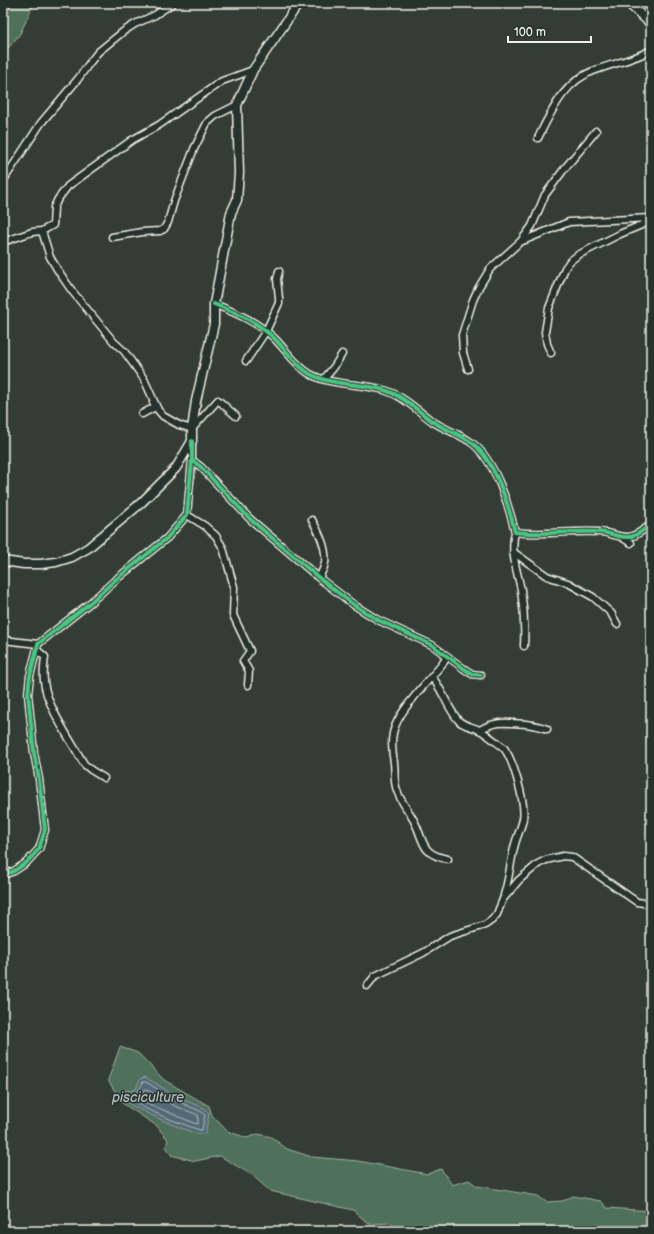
<svg xmlns="http://www.w3.org/2000/svg" width="654" height="1234" font-family="'Balsamiq Sans',sans-serif">
<style>
.green{fill:#50705a;stroke:#a2b0a1}
.water{fill:#526a76;stroke:#93a0a4}
.lines{fill:none;stroke-linecap:round;stroke-linejoin:round}
.shore{stroke:#b3bbba;stroke-width:1}
.street-casing{stroke:#f4f1e8;stroke-width:9}
.secondary-casing{stroke:#f4f1e8;stroke-width:11}
.street{stroke:#26332d;stroke-width:6}
.secondary{stroke:#26332d;stroke-width:8}
.cycleway-casing{stroke:#26332d;stroke-width:6}
.cycleway{stroke:#46c982;stroke-width:4}
.labels{text-anchor:middle;stroke-width:3;stroke-linejoin:round;paint-order:stroke}
.water-label{font-size:14px;font-style:italic;fill:#b3bbba;stroke:#26332d}
</style>
<rect width="100%" height="100%" fill="#343d35"/>
<filter id="ink" filterUnits="userSpaceOnUse"><feTurbulence type="fractalNoise" baseFrequency=".025" numOctaves="2"/><feDisplacementMap in="SourceGraphic" scale="8" xChannelSelector="R" yChannelSelector="G"/><feConvolveMatrix kernelMatrix="1 2 1 2 8 2 1 2 1" color-interpolation-filters="sRGB"/></filter>
<g filter="url(#ink)">
<!-- green -->
<path class="green" d="M13 3H34L20 34 3 54V15Z
M120 1047 138 1053 164 1080 209 1106 212 1115 227 1131 247 1138 258 1134 271 1137 287 1149 312 1157 358 1161 427 1174 441 1169 452 1185 469 1180 477 1186 538 1196 546 1202 563 1201 573 1196 601 1201 607 1208 651 1211V1231H398V1230L390 1223 369 1224 353 1210 270 1191 252 1175 220 1156 195 1161 171 1155 166 1146 168 1140 157 1126 122 1103 108 1080Z"/>
<!-- water -->
<path class="water" d="M145 1077 179 1098 204 1108 209 1114 205 1134C196 1138 134 1107 122 1100V1095L124 1091 126 1090 131 1091 136 1089 140 1079Z"/>
<g class="lines">
<!-- shore -->
<path class="shore" d="M143 1082H146L177 1101 202 1112 205 1115 202 1130H200C176 1122 149 1112 127 1098V1095C137 1096 139 1090 143 1082Z
M146 1089 175 1106 198 1115V1123L196 1124 140 1100 139 1097Z"/>
<defs>
<path id="street" d="M157 3 168 6
M538 138C552 110 565 80 596 70 615 63 633 60 651 50
M3 181 41 123 78 79 88 65 98 52 124 31 135 24 155 15 173 3
M42 231 50 257 57 269 72 291 114 342 124 351 144 379 158 410 163 416 179 425 192 429 218 400 236 416
M112 237 142 232 160 231 164 229 168 222 174 201 194 149 207 123 215 116 237 105
M521 241 532 226 545 195 565 168 596 131
M3 242 32 232 42 231 53 225 54 207 58 199 68 186 132 140 159 125 222 81 253 70
M214 304C236 313 256 321 274 338 286 350 296 366 310 374 332 386 361 383 384 390 402 395 418 411 432 421 445 430 460 434 472 443 495 460 509 506 515 532 544 536 570 530 599 532 609 532 619 538 629 537 637 536 644 529 651 525
M551 353 547 344 545 332 549 308 565 268 570 261 578 255 620 234 651 221
M246 361 266 331 279 303V298L277 279 279 271
M468 369 463 353 462 335 473 300 479 287 490 269 520 242 569 222 651 218
M324 379 334 367 342 354
M142 414 155 407 153 402
M192 460 201 467 250 519 319 578 354 605 378 620 432 645 463 668 472 674 481 675
M187 515 205 526 216 536 223 548 234 587 233 615 250 651 243 661 249 671 248 685
M312 520C319 532 327 550 325 563 324 569 321 573 319 578
M515 532C510 553 517 570 521 590 524 609 525 627 524 646
M621 537 631 543
M513 552 547 576 568 583 593 597 611 613 617 624
M3 640 38 644
M37 650 45 657C44 665 43 673 44 681 46 706 72 742 84 764L91 770 104 778
M443 654 446 659C431 680 398 709 393 733 391 743 392 752 394 763 395 771 394 779 396 787 399 800 407 808 413 819 425 840 419 854 448 859
M432 677C443 690 447 708 459 721 466 727 473 726 481 731 484 732 500 745 503 747 513 758 526 804 523 819 521 829 516 838 514 848 510 864 509 880 504 895
M480 730C495 720 509 723 526 724 534 725 540 726 547 729
M3 875 14 871 26 863 39 849 45 830 39 779 34 753 28 694 30 676 38 644 91 602 114 581 167 538 187 515 192 460V441
M367 986 375 976 423 953 450 936 485 925 492 920 497 914 503 899 519 880 538 864 546 860 563 856 572 857 637 902 651 904"/>
<path id="secondary" d="M628 3 651 24
M3 561 24 564H41L56 562 72 557 88 548 141 503 176 468 192 441V429L196 401 214 324V304L231 213 237 200 239 173 237 105 253 70 299 3"/>
</defs>
<!-- street casing -->
<use href="#street" class="street-casing"/>
<!-- secondary casing -->
<use href="#secondary" class="secondary-casing"/>
<!-- street -->
<use href="#street" class="street"/>
<!-- secondary -->
<use href="#secondary" class="secondary"/>
<defs>
<path id="cycleway" d="M214 304C236 313 256 321 274 338 286 350 296 366 310 374 332 386 361 383 384 390 402 395 418 411 432 421 445 430 460 434 472 443 495 460 509 506 515 532 544 536 570 530 599 532 609 532 619 538 629 537 637 536 644 529 651 525
M192 460 201 467 250 519 319 578 354 605 378 620 432 645 463 668 472 674 481 675
M3 875 14 871 26 863 39 849 45 830 39 779 34 753 28 694 30 676 38 644 91 602 114 581 167 538 187 515 192 460V441"/>
</defs>
<!-- cycleway casing -->
<use href="#cycleway" class="cycleway-casing"/>
<!-- cycleway -->
<use href="#cycleway" class="cycleway"/>
</g>
</g>
<g class="labels">
<!-- water labels -->
<g class="water-label">
<text x="148" y="1102">pisciculture</text>
</g>
</g>
<!-- margin -->
<rect width="654" height="1234" fill="none" stroke="#26332d" stroke-width="16"/>
<rect x="8" y="8" width="638" height="1218" fill="none" stroke="#f4f1e8" stroke-width="1.5" filter="url(#ink)"/>
<!-- scale -->
<path d="M508 36v6h83v-6" fill="none" stroke="#f4f1e8" stroke-width="2"/>
<text x="514" y="36" font-size="12" fill="#f4f1e8" stroke="#26332d" stroke-width="3" paint-order="stroke">100 m</text>
</svg>
